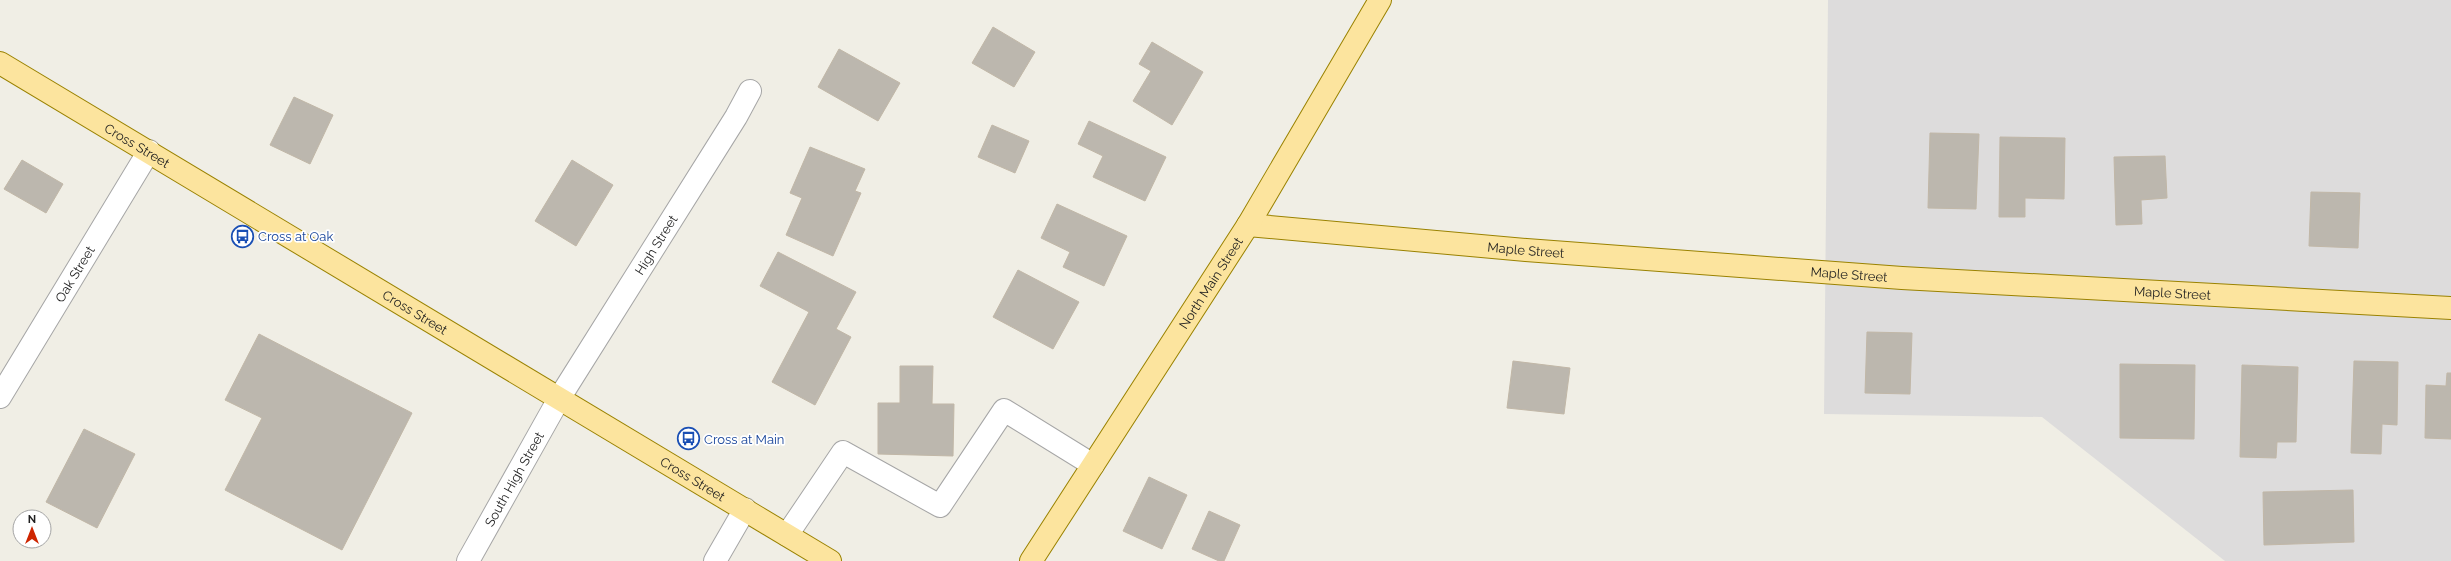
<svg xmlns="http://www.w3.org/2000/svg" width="2451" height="561" font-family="Raleway,sans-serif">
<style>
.residential{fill:#dddcdc}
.building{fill:#bcb7ae;stroke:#c1b7a7}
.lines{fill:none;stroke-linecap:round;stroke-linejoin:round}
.minor-casing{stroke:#a6a6a6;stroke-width:24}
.major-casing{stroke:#9a8200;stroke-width:24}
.minor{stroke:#fff;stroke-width:22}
.major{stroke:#fce49e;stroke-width:22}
.labels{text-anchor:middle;stroke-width:3.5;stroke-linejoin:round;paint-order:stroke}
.street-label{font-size:13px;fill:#1f1f1f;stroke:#fff}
.transit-label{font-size:13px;fill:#164399;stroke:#fff;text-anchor:start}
</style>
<rect width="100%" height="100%" fill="#f0eee5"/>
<!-- residential -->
<path class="residential" d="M1828 0H2451V561H2225L2042 417 1824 414Z"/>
<!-- building -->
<path class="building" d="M993 27 1035 52 1014 87 972 63Z
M1152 42 1203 72 1172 125 1133 101 1151 71 1139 64Z
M839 49 900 83 878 121 818 87Z
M294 97 333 115 310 164 270 145Z
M1089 121 1166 157 1145 201 1093 177 1103 156 1078 144Z
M992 125 1029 141 1015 173 978 157Z
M1930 133 1979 134 1976 209 1928 208Z
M2000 137 2065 138 2064 199 2025 198V217H1999Z
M810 147 865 169 855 191 861 193 833 256 786 235 802 198 790 193Z
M2165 156 2167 198 2141 200 2142 224 2116 225 2114 157Z
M22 160 63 184 46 213 4 189Z
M572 160 613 185 576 246 535 221Z
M2311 192 2360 193 2358 248 2309 246Z
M1057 204 1127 236 1104 286 1063 267 1070 252 1041 238Z
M778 252 856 292 836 329 851 337 815 405 772 382 809 312 760 286Z
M1018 270 1079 302 1053 349 993 317Z
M1867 332 1912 333 1910 394 1865 393Z
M259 334 412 413 342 550 225 490 262 418 225 400Z
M1513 361 1570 368 1564 414 1507 408Z
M2354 361 2398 362 2397 425 2382 424 2381 454 2351 453Z
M2120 364 2195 365 2194 439 2120 438Z
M2242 365 2298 367 2296 442H2277L2276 458 2240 457Z
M900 366H933L932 404H954L953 456 878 454V403H900Z
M2447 373H2451V439L2425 438 2426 385 2446 386Z
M84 429 135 454 97 528 46 502Z
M1149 477 1187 495 1162 549 1123 531Z
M2353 490 2354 542 2264 545 2263 492Z
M1209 511 1240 525 1224 561H1219L1192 549Z"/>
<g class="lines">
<defs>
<g id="minor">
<path id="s1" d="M0 397 149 151"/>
<path d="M787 535 843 452 940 506 1004 410 1093 465"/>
<path id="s2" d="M468 561 560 397 736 117 750 91"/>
<path d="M715 561 745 509"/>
</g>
<g id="major">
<path id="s3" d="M0 63 830 561"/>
<path id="s4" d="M1248 225 1526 250 1902 278 2451 308"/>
<path id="s5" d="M1031 561 1248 225 1380 0"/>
</g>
</defs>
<!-- minor casing -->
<use href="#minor" class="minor-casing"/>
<!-- major casing -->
<use href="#major" class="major-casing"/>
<!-- minor -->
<use href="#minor" class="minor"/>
<!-- major -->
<use href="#major" class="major"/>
</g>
<!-- icons -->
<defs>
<symbol id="bus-ring" viewBox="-11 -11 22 22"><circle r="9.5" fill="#fff" stroke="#1a4fb4" stroke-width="1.5"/><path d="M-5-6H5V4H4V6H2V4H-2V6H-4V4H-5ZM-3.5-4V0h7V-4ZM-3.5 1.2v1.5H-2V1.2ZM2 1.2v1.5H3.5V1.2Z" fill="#1a4fb4"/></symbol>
</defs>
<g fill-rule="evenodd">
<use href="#bus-ring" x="230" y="224" width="25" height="25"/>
<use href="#bus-ring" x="676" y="426" width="25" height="25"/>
</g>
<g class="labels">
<!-- street labels -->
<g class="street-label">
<text dy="5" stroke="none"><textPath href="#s3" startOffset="160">Cross Street</textPath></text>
<text dy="5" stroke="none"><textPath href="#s2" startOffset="368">High Street</textPath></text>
<text dy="5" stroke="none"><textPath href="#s4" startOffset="279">Maple Street</textPath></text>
<text dy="5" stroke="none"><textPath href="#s1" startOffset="144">Oak Street</textPath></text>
<text dy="5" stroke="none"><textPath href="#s4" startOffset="603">Maple Street</textPath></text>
<text dy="5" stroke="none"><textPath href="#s5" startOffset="331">North Main Street</textPath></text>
<text dy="5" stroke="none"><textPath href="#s4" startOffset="927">Maple Street</textPath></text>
<text dy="5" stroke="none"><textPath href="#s3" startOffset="484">Cross Street</textPath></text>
<text dy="5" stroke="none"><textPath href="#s3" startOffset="808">Cross Street</textPath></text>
<text dy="5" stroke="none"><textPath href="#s2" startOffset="94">South High Street</textPath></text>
</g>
<!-- transit labels -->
<g class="transit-label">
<text x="258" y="241">Cross at Oak</text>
<text x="704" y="444">Cross at Main</text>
</g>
</g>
<!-- north arrow -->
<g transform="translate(32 529)"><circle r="19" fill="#ffffff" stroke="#a5a5a5"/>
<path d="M0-3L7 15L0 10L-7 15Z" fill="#ce2500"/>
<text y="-6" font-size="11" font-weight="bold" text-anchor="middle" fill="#1f1f1f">N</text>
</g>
</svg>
